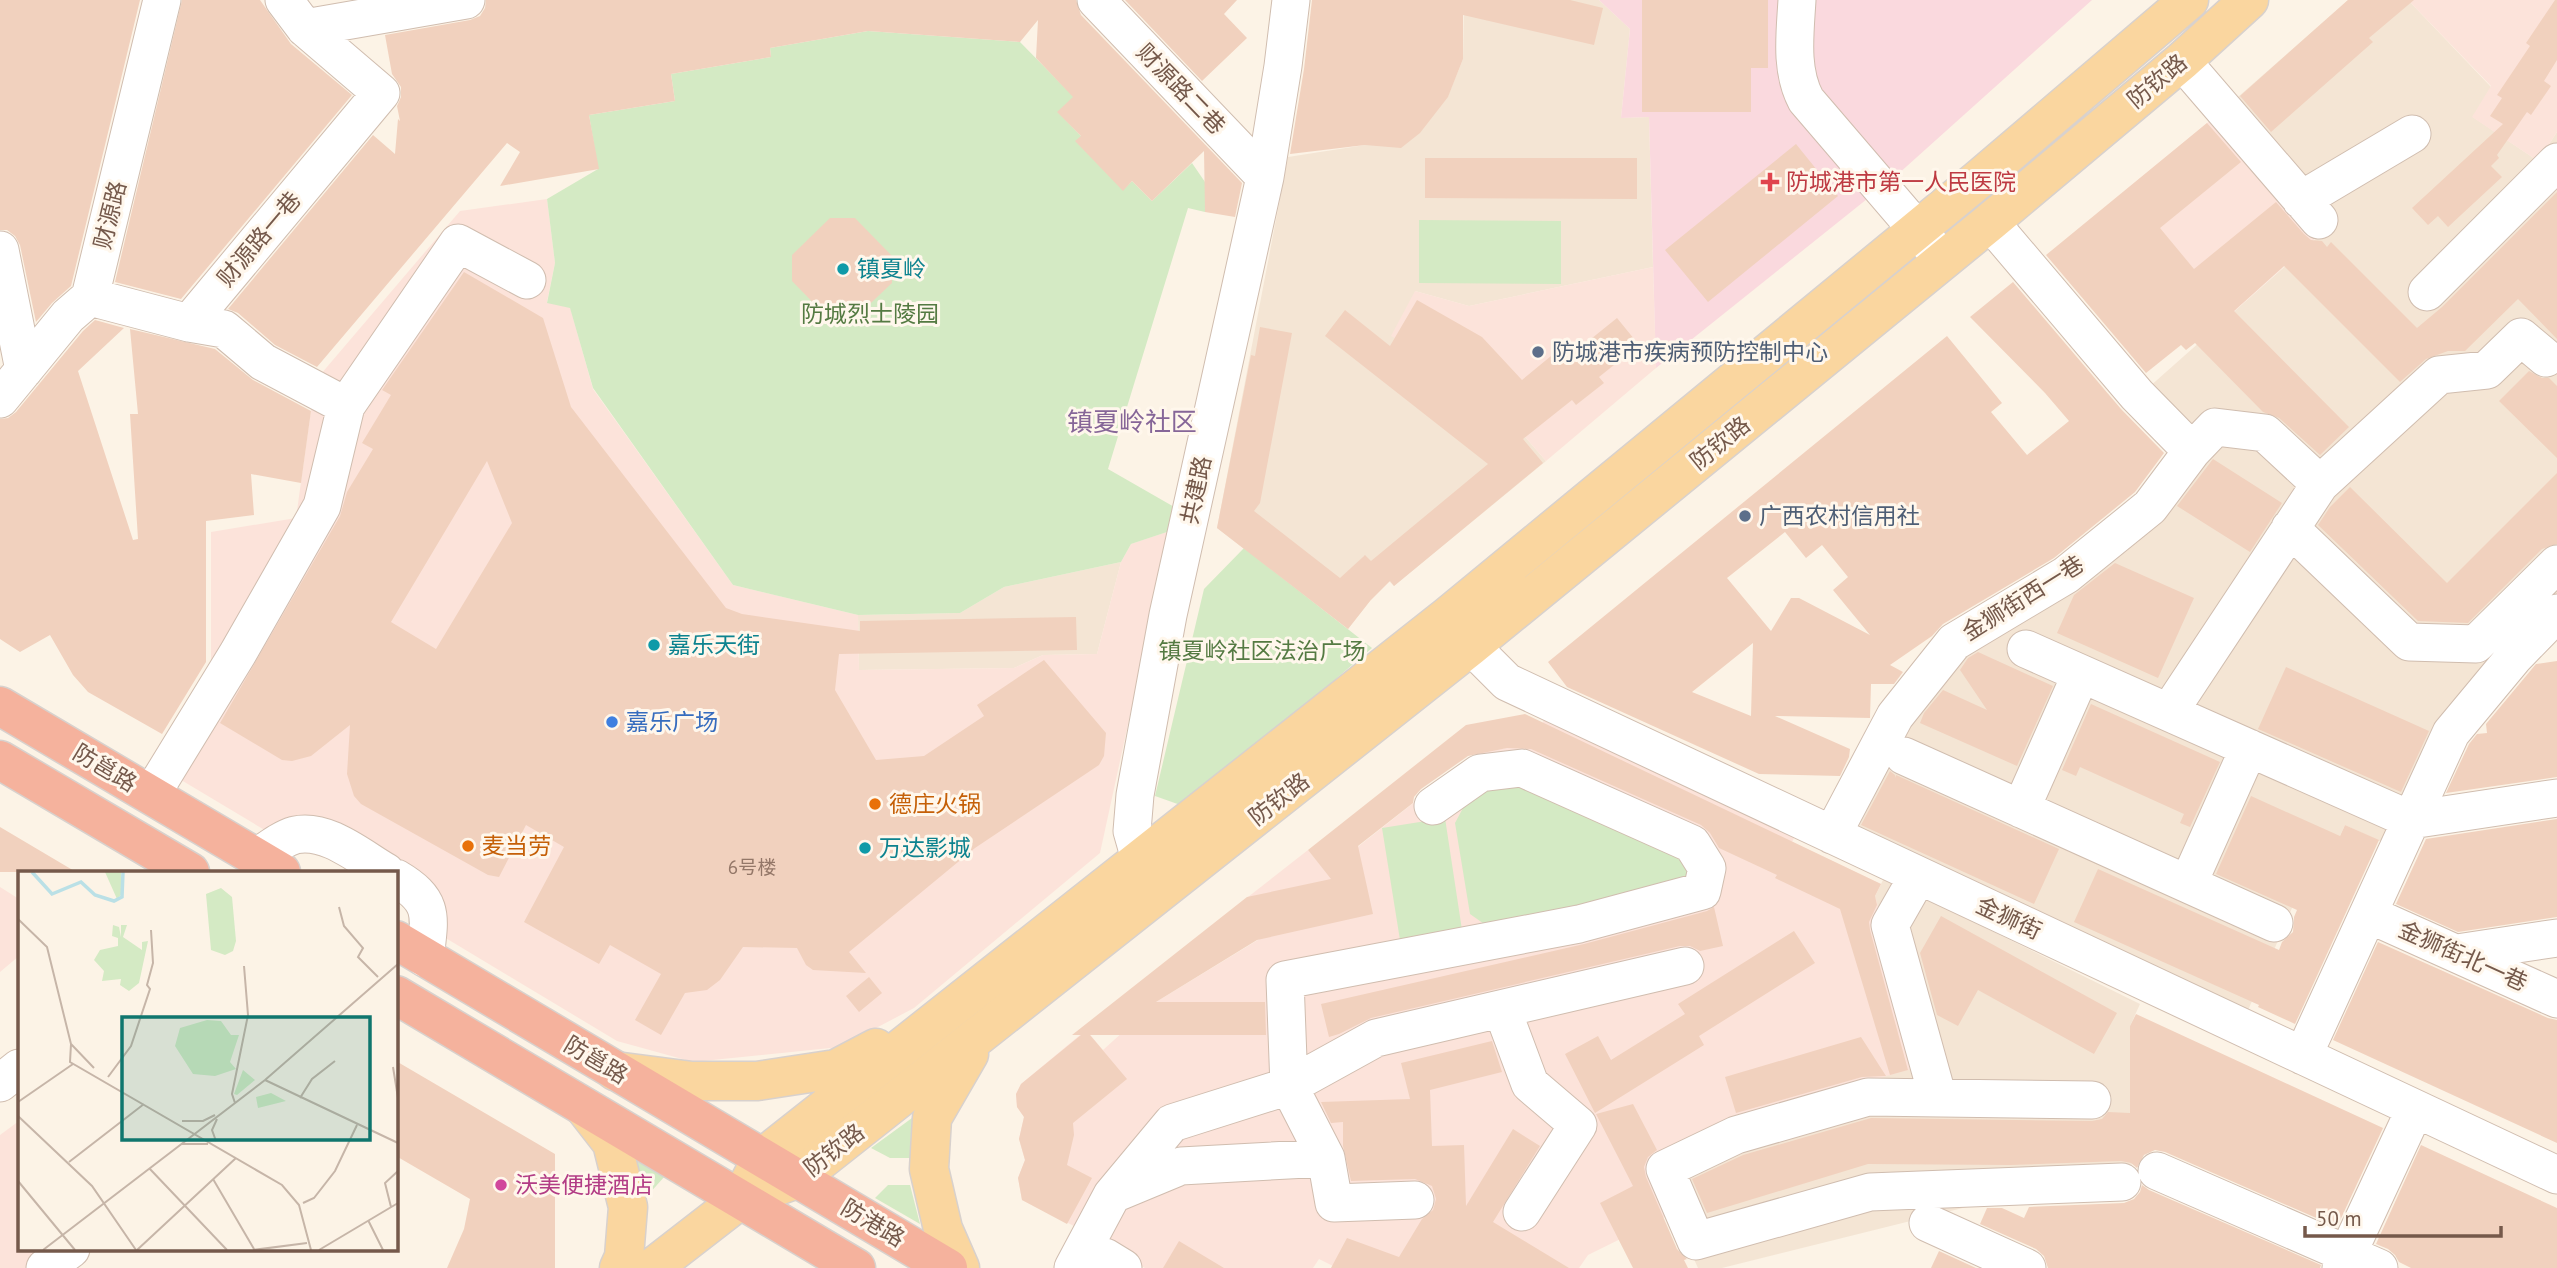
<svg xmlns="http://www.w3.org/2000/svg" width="2557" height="1268" font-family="'PT Sans','Noto Sans SC',sans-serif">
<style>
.residential{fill:#f4e5d4}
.commercial{fill:#fce3da}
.medical{fill:#fad9de}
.green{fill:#d4eac4}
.building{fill:#f1d1be;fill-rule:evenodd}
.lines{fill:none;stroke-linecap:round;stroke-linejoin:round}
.minor-casing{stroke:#d0bdaf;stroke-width:39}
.major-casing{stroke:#d8d1cd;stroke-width:41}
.highway-casing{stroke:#d8d1cd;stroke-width:41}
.minor{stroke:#fff;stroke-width:37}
.major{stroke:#fad69f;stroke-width:38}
.highway{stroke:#f5b29d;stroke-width:38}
.health-dot{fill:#e0444e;stroke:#fff7ec;stroke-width:2.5}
.culture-dot{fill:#0f9aa8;stroke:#fff7ec;stroke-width:2.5}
.service-dot{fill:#5c6f8a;stroke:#fff7ec;stroke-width:2.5}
.shop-dot{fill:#3f7fe0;stroke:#fff7ec;stroke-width:2.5}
.food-dot{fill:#e8710a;stroke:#fff7ec;stroke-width:2.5}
.hotel-dot{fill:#d1479c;stroke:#fff7ec;stroke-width:2.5}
.labels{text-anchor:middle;stroke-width:6;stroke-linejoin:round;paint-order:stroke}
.number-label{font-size:19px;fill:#947768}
.street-label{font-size:23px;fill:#75594b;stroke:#fff7ec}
.health-label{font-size:23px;fill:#be3a42;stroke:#fff7ec;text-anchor:start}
.culture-label{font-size:23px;fill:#0d838f;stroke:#fff7ec;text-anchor:start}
.park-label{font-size:23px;fill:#547a42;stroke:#fff7ec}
.service-label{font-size:23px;fill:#4e5e75;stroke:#fff7ec;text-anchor:start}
.shop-label{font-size:23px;fill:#366cbe;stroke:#fff7ec;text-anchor:start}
.food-label{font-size:23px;fill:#c56008;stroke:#fff7ec;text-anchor:start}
.hotel-label{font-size:23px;fill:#b23c85;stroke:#fff7ec;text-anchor:start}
.quarter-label{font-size:26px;fill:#866698;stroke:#fff7ec}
.inset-river{fill:none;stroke:#bae0e6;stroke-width:3.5}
.inset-road{fill:none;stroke:#c6b5a8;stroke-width:2}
.view{fill:#0f766e;fill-opacity:0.15;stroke:#0f766e;stroke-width:3.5}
.inset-edge{fill:none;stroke:#75594b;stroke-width:3.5}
</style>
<rect width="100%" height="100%" fill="#fcf3e6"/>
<!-- residential -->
<path class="residential" d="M1464 0H1599L1630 29 1621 118 1649 117 1653 267 1469 306 1415 291 1479 384 1546 461 1394 586 1364 556 1341 578 1370 601 1348 629 1217 528 1288 157 1365 145 1421 131 1448 96 1463 59Z
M2348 0H2408L2491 87 2473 117 2538 161 2557 132V596L2384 843 2345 825 2332 852 2295 901 2246 1015 1852 827 1880 763 1965 646 2207 451 2148 388 2334 223 2230 104Z
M1121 562 1097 654 1043 655 1014 668 859 670 858 615 960 613 1004 587Z
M1884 878 2140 1004 2130 1026 2132 1183 2011 1196 1722 1268H1698L1673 1213 1663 1162 1875 896Z"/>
<!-- commercial -->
<path class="commercial" d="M2408 0H2557V132L2538 161 2472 117 2491 86Z
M2218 114 2318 236 2231 314 2127 189Z
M547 199 555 263 547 302 570 307 593 389 733 585 858 615 859 670 1014 668 1043 655 1097 654 1121 562 1131 544 1170 531 1100 853 914 1008 840 1047 693 1062 617 1041 439 934 428 890 273 835 151 762 211 664V532L296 518 315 381 460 211Z
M1653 267 1656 368 1546 461 1479 384 1391 336 1415 291 1469 306Z
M1545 718 1795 836 1792 842 1881 884 1875 896 1924 1065 1738 1120 1663 1162 1673 1213 1588 1255 1579 1268H1337L1319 1259 1313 1268H1145L1111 1248 1112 1245 1022 1200 1018 1178 1025 1160 1019 1139 1024 1117 1017 1107 1016 1094 1021 1084 1086 1030 1103 1050 1156 1002 1271 932 1248 897 1308 850 1326 872 1478 752 1532 744Z
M0 887 19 899V956L0 972Z
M19 1121V1249H55L30 1268H0V1135Z"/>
<!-- medical -->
<path class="medical" d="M1599 0H2092L1897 175 1656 368 1649 117 1621 118 1630 29Z"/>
<!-- green -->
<path class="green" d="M868 31 1020 42 1074 97 1058 112 1081 136 1123 190 1132 181 1152 201 1192 163 1205 182V212L1188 208 1108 469 1176 508 1170 531 1131 544 1121 562 1004 587 960 613 858 615 733 585 593 388 570 308 547 303 555 263 547 199 598 169 589 115 675 101 671 74 771 57 770 48Z
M1419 220 1561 221V284L1419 283Z
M1244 548 1372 648 1186 807 1155 796 1204 589Z
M1503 782 1533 785 1686 857 1691 871 1683 881 1522 930 1487 926 1470 914 1455 823 1471 793Z
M1445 818 1462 930 1400 940 1382 828Z
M912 1118 910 1158H890L871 1148Z
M632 1159 665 1176 648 1195H640Z
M888 1185H910L920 1224 875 1198Z"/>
<!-- building -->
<path class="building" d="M0 0H140L71 286 52 303 36 322 20 245 15 236 7 230H0Z
M182 0H260L291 44 352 95 181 299 115 282Z
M486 0H1076L1081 15 1242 183 1235 217 1205 212 1204 151 1152 201 1132 181 1123 191 1075 141 1081 136 1057 112 1073 97 1036 58 1038 20 1020 42 868 31 770 48 771 57 671 74 675 101 589 115 599 169 500 186 520 152 507 143 317 367 275 345 238 313 228 309 373 135 395 154 398 119 400 121 397 106 401 97V87L392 74 385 35 470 20 480 16 485 8Z
M1125 0H1237L1224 14 1247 38 1202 81Z
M1312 0H1570L1603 8 1594 45 1463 15V59L1448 97 1420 133 1401 148 1365 145 1290 154 1304 69Z
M1642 0H1768V68H1751V112H1642Z
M2348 0H2414L2369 38 2373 42 2271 132 2240 96Z
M2555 0H2557V60L2544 81 2551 86 2531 115 2527 112 2497 155 2499 158 2491 166 2502 177 2448 227 2438 216 2428 225 2412 208 2503 124 2490 116 2502 98 2497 95 2530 46 2526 43Z
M2207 123 2241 162 2160 228 2194 269 2276 202 2304 234 2311 240 2322 241 2327 247 2331 242 2417 328 2442 307 2557 192V339L2518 299 2465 351H2448L2426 359 2400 382 2284 266 2234 311 2349 427 2320 455 2279 418 2263 412 2195 343 2186 350 2181 345 2146 373 2046 255Z
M1796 144 1838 196 1708 302 1665 250Z
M1425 158H1637V199L1425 198Z
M830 218H855L892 256V283L854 319H829L792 281V255Z
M464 272 543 318 571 407 726 608 742 614 860 631V621L1076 617 1077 650 839 654 835 690 876 760 924 756 984 716 977 705 1044 660 1106 733 1104 756 1099 765 975 848 849 952 866 973 813 970 806 965 797 948 743 947 720 980 707 990 685 993 661 1035 635 1020 661 974 610 945 599 964 524 922 564 847 526 825 499 877 488 875 361 804 354 796 347 774 350 725 311 756 292 761 282 760 220 723 340 516 347 492 373 449 362 443 391 395 382 390ZM487 461 512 523 436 649 391 622Z
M2013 282 2121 409 2164 453 2135 492 2054 558 1943 624 1932 636 1890 665 1903 672 1894 684H1871L1870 718 1775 716 1850 749 1849 757 1840 776 1759 774 1567 687 1548 662 1947 336 2002 403 1991 412 2027 455 2069 421 2045 393 1970 317ZM1785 532 1806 558 1822 545 1848 577 1833 590 1870 635 1799 598H1791L1771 631 1727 578ZM1753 643 1751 716 1692 692Z
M1417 300 1482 337 1522 380 1568 342 1576 351 1617 318 1639 345 1599 377 1604 383 1576 405 1572 400 1523 439 1543 463 1394 586 1390 581 1370 601 1348 629 1217 528 1251 355 1255 356 1260 327 1292 333 1260 503 1254 511 1340 578 1365 555 1371 561 1488 464 1325 336 1345 310 1390 346Z
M95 320 124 328 78 371 133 540 138 539 130 414H138L130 329 215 349 253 380 311 411 301 483 251 474 254 515 206 521V662L162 734 88 692 73 675 50 635 20 652 0 639V419L8 418 16 412 83 331Z
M2529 371 2542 378H2549L2557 386V458L2499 401Z
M2213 459 2282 503 2250 552 2177 506Z
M2557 473V544L2542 549 2468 623 2418 621 2318 525 2330 507 2350 487 2447 583Z
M2115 563 2194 598 2158 678 2057 633 2074 595Z
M1978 652 2053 686 2017 766 1920 723 1924 713 1943 690 1987 710 1960 670 1968 658Z
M2557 661V777L2446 793 2469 744 2477 734 2487 733 2486 724 2536 664Z
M2286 667 2429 731 2401 792 2258 729Z
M2091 704 2220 762 2190 827 2180 823 2184 814 2080 767 2076 776 2062 770Z
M1525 714 1881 884 1875 896 1877 905 1869 922 1870 930 1908 1070 1890 1075 1840 909 1775 878 1777 875 1719 848 1710 833 1701 825 1531 749 1507 748 1468 756 1421 789 1414 797 1413 803 1358 846 1373 914 1257 940 1156 1002H1265L1266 1035H1090L1127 1079 1073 1123 1074 1135 1067 1165 1092 1178 1067 1224 1022 1200 1018 1178 1025 1160 1019 1139 1024 1117 1017 1107 1016 1094 1021 1084 1081 1035H1072L1247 897 1331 879 1308 850 1466 725Z
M1890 771 1895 775V778L1896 775 2059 849 2034 904 1861 825Z
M2251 796 2340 836 2345 825 2379 840 2295 1024 2258 1007 2259 1005 2074 922 2098 869 2279 950 2282 942 2293 932 2294 917 2297 910 2216 874Z
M2557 819V917L2458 932 2396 904 2426 839Z
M0 827 76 872H0Z
M1714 907 1723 946 1700 951 1690 946H1680L1371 1018 1339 1034 1329 1037 1321 1004 1584 944 1707 911Z
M1941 916 2117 1013 2094 1054 1978 990 1958 1026 1937 1015 1920 953Z
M1794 931 1815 963 1699 1036 1704 1045 1595 1113 1565 1054 1598 1036 1611 1060 1685 1014 1678 1004Z
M2378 942 2548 1018 2557 1020V1143L2333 1040Z
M869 977 882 993 859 1012 846 996Z
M2136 1014 2383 1128 2337 1227 2165 1152 2155 1150 2144 1155 2137 1168 2131 1163 2121 1161 2010 1165 1868 1164 1707 1213 1692 1179 1743 1155 1871 1118 2092 1121 2102 1119 2108 1112 2130 1113V1026Z
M1861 1037 1886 1076 1862 1077 1736 1113 1725 1077Z
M1492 1041 1502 1072 1430 1090 1432 1146 1464 1145 1466 1206 1513 1129 1540 1146 1493 1222 1569 1268H1331L1347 1238 1399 1257 1422 1219 1433 1210 1436 1199 1432 1186 1415 1179 1351 1181 1343 1146V1122L1331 1123 1321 1102 1410 1099 1401 1063Z
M396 1061 555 1154V1268H447L464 1229 470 1199 396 1156Z
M1633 1104 1657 1150 1648 1157 1644 1167 1646 1177 1677 1249 1687 1259 1684 1260 1688 1268H1633L1600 1203 1633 1186 1596 1114Z
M2421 1145 2557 1208V1268H2411L2399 1262 2395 1255 2388 1249 2376 1244Z
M2142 1185 2149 1190 2321 1265 2320 1268H2048L2044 1256 2036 1249 1980 1224 1987 1208H2002L2024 1218 2029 1207 2124 1203 2134 1199 2140 1192Z
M1179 1241 1224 1268H1163Z
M1939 1251 1976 1268H1931Z"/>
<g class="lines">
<defs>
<path id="minor" d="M284 0 305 28 466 0
M1096 0 1265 177
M1797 0C1795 34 1790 70 1806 100L1938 254
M305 28 381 93 189 323 224 329 263 362 346 406
M2182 61 2319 220
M2301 200 2412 134
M1990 222 2137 395 2192 451
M0 250 24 370
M2427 292 2557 162
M90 297 189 323
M0 399 68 316 90 297 162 0
M2290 528 2409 642 2476 644 2557 564
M1471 646 1507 682 2557 1175
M2026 649 2411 820 2557 798
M2169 712 2320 484 2439 375 2487 370 2521 337 2546 358
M1904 756 2274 923
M151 795 238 653 322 506 346 406 458 243 527 280
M2021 809 2081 674
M1832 835 1895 716 1954 642 2066 575 2150 507 2192 451 2215 427 2265 433 2320 484
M256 858C268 850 281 839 295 835 327 828 360 857 386 872
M1918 876 1890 925 1938 1098
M396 878C435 901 430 916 425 958
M1159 883 1140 859 1132 831 1135 795 1168 615 1265 177 1283 66 1291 0
M2188 884 2249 748
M2368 914 2557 999
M2457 953 2557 938
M1502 1009 1530 1084 1578 1125 1522 1212
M2303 1056 2451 733 2515 656 2557 613
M0 1083 19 1068
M2092 1100 1868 1097 1736 1135 1665 1169 1696 1241 1870 1192 2122 1182
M2157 1171 2379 1268
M1116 1193 1181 1166 1326 1158
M1415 1200 1334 1203 1326 1158 1289 1086 1285 980 1579 924 1702 891 1707 868 1692 844 1522 768 1480 773 1433 806
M1928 1223 2027 1268
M1105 1257 1123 1268
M45 1268 71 1249
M1073 1268 1112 1195 1172 1123 1289 1086 1376 1038 1685 966
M2341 1268 2415 1109"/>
<path id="major" d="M615 1071 692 1081H757L836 1069 876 1048
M584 1107 612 1143 628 1207 624 1257 619 1268
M747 1187 762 1158 1448 616 1979 179 2189 0
M652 1268 741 1199 797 1179 1471 646 1990 222 2182 61 2249 0
M960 1268 943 1229 929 1169 932 1118 969 1054"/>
<path id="highway" d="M0 706 281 872
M0 760 190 872
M396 940 948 1268
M396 995 856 1268"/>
</defs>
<!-- minor casing -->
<use href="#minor" class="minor-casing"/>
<!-- major casing -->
<use href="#major" class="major-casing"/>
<!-- highway casing -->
<use href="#highway" class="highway-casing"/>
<!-- minor -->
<use href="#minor" class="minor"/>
<!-- major -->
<use href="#major" class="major"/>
<!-- highway -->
<use href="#highway" class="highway"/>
</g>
<!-- markers -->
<path class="health-dot" d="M1766.5 171.5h7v7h7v7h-7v7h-7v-7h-7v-7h7z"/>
<g class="culture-dot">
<circle cx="843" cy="269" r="7"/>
<circle cx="654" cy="645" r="7"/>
<circle cx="865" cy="848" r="7"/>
</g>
<g class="service-dot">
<circle cx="1538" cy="352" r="7"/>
<circle cx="1745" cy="516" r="7"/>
</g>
<circle class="shop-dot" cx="612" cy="722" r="7"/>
<g class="food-dot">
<circle cx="875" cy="804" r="7"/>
<circle cx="468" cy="846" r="7"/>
</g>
<circle class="hotel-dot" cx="501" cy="1185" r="7"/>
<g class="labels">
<!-- number labels -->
<g class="number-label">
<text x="752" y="874">6号楼</text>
</g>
<!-- street labels -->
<g class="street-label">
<text transform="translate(2157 81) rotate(-40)" y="8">防钦路</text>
<text transform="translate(1181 89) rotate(46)" y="8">财源路二巷</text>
<text transform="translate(110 215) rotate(-76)" y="8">财源路</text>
<text transform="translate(259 239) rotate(-50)" y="8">财源路一巷</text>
<text transform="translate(1720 443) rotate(-39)" y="8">防钦路</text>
<text transform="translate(1196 490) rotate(-78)" y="8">共建路</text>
<text transform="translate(2023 598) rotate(-32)" y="8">金狮街西一巷</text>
<text transform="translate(105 768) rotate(31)" y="8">防邕路</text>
<text transform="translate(1279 799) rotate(-38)" y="8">防钦路</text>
<text transform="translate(2009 918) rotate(25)" y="8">金狮街</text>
<text transform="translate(2463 956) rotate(24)" y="8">金狮街北一巷</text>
<text transform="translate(596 1060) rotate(31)" y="8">防邕路</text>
<text transform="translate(834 1150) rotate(-38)" y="8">防钦路</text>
<text transform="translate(873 1223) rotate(31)" y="8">防港路</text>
</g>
<!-- health labels -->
<g class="health-label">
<text x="1786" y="190">防城港市第一人民医院</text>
</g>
<!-- culture labels -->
<g class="culture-label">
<text x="857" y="277">镇夏岭</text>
<text x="668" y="653">嘉乐天街</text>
<text x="879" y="856">万达影城</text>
</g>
<!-- park labels -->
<g class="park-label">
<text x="870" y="322">防城烈士陵园</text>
<text x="1262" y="659">镇夏岭社区法治广场</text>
</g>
<!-- service labels -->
<g class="service-label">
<text x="1552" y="360">防城港市疾病预防控制中心</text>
<text x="1759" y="524">广西农村信用社</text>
</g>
<!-- shop labels -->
<g class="shop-label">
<text x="626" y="730">嘉乐广场</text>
</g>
<!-- food labels -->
<g class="food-label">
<text x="889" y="812">德庄火锅</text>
<text x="482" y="854">麦当劳</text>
</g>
<!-- hotel labels -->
<g class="hotel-label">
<text x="515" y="1193">沃美便捷酒店</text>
</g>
<!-- quarter labels -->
<g class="quarter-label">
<text x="1132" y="431">镇夏岭社区</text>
</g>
</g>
<!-- overview -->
<g transform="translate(18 871)">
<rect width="380" height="380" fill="#fcf3e6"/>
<path d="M87 1H103V24L99 28ZM203 17 214 26 218 70 215 80 207 84 193 79 188 23ZM95 54 101 56 103 66V54H109L105 66 124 79V71L130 70 121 112 111 120 102 114 103 108 84 110 86 100 76 89 82 79 100 75V67L94 65ZM189 149 203 150 213 164H221L212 191 218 198 197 205 175 203 157 175 162 157ZM225 199 237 209 219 224 216 223ZM253 222 268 230 240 237 238 226Z" fill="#d4eac4"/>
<path class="inset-river" d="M14 1 34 23 63 11 77 24 96 30 104 26 105 1"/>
<path class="inset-road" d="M321 36 326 55 345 77 340 86 360 106M0 48 29 76 53 173 52 191 264 314 281 334 293 379M53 173 76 197M375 196 380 227M90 206 113 175 132 118 129 114 135 92 133 59M247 209 380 272M282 227 294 208 317 190M0 231 55 193M217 232 214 223 230 144 226 95M0 245 74 315 118 379M164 250H185L197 244M198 270 194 259 199 248M163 273H190M51 291 126 233M131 297 209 379M195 308 236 378M0 310 57 379M285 332 296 327 317 300 339 254M373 336 367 312 380 300M350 349 365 379M25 379 247 209 380 93M119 379 218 287M235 379 289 372M301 379 380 332"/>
<path class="view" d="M104 146H352V269H104Z"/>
<rect width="380" height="380" class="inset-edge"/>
</g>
<!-- scale -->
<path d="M2305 1226v10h196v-10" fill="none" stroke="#75594b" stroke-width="3.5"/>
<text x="2316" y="1226" font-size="21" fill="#75594b" stroke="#fff7ec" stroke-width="5" paint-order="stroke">50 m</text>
</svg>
